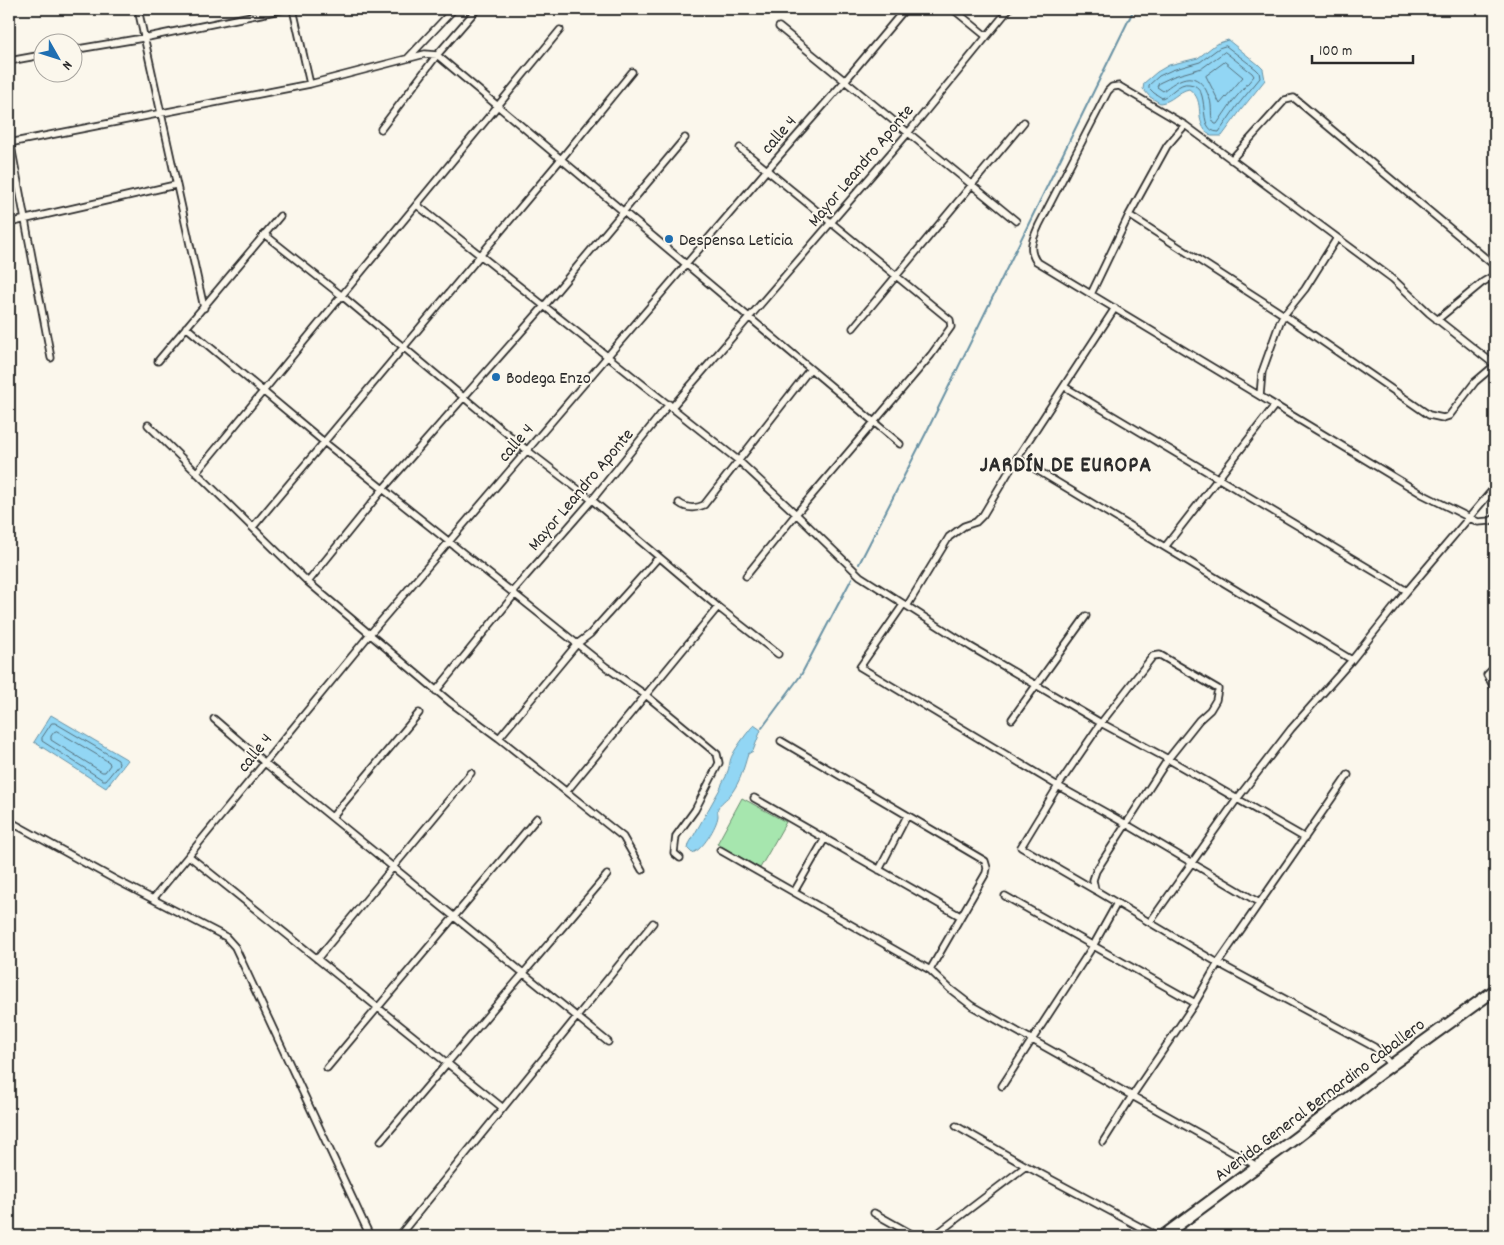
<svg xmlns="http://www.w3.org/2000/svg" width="1504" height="1245" font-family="Dekko,sans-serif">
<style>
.green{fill:#a6e6ae;stroke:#68886c}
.water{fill:#92d6f4;stroke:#6992a4}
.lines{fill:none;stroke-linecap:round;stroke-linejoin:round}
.shore{stroke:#546f7b;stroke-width:1}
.stream{stroke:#6992a4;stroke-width:2}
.street-casing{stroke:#2b2b2b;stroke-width:9}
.highway-casing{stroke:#2b2b2b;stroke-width:14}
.street{stroke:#fbf7ec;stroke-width:5.5}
.highway{stroke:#fbf7ec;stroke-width:10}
.poi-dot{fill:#1f6fb2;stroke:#fbf7ec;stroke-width:2}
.labels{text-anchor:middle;stroke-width:4;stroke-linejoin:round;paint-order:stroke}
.street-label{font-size:18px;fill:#2b2b2b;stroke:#fbf7ec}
.poi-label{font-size:18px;fill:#2b2b2b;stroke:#fbf7ec;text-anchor:start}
.district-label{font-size:22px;font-weight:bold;letter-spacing:1px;fill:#2b2b2b;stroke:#fbf7ec}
</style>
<rect width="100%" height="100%" fill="#fbf7ec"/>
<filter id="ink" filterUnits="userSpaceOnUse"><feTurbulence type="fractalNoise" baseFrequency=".02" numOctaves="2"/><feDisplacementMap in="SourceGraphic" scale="10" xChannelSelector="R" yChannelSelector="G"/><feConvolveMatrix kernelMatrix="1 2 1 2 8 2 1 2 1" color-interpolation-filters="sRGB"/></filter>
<g filter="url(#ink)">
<!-- green -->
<path class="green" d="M742 798 786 822 760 868 717 844Z"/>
<!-- water -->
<path class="water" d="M1228 40 1259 65 1263 69 1265 80 1241 110 1222 136H1211C1191 121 1208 102 1189 89 1178 91 1172 102 1160 103L1150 97 1143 89 1144 83 1157 72 1169 65 1198 58 1216 44Z
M51 715 128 760 106 788 34 742Z
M754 725 761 730 753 751 748 754C743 770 741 780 731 794 727 799 720 803 718 808 717 813 718 812 718 816 717 826 702 851 692 853L688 849 689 844 721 787C722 781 726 779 727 773 730 767 729 760 733 754 735 749 751 727 754 725Z"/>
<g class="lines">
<!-- shore -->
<path class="shore" d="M1226 46 1256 69 1259 72 1260 78 1237 106 1219 132C1194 132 1214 86 1189 84 1179 82 1171 95 1162 98L1154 93 1149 88V85L1159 76 1172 70 1200 62 1219 48Z
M1225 52 1252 73 1254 76 1232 102 1217 124H1215C1210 118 1212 113 1211 105 1211 100 1208 95 1206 90 1194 69 1178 79 1163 91L1157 87 1159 83 1174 76 1202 68Z
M1225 62 1243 77 1220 104 1206 76Z
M52 723H55L118 760 119 764 106 780H103L42 741V738Z
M57 731 109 762 110 765 105 772H102L51 740V736L54 732Z"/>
<!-- stream -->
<path class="stream" d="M859 564 926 433 1134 9
M762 728 801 675 852 578"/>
<defs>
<path id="street" d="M138 9 204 308
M293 9 310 84
M953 9 986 36
M779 27 1016 221
M72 50 143 38 285 9
M408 58 454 9
M9 61 42 55
M381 129 437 55 477 9
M9 135 51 358
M9 143 310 84 425 54 437 55 900 444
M740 148 950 320 951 327 931 355 796 514 746 576
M1231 160 1285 100 1294 98 1495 266
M417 205 739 461 796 514 860 576 971 647 1101 723 1168 759 1305 838
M1129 215 1284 315 1429 415 1443 418 1449 416 1475 382 1495 365
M9 223 175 185
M264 234 342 296 528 451 592 500 718 607 778 654
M1091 294 1129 215 1167 146 1185 125
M1115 308 1017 458 1352 660
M1437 320 1483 282 1495 275
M186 327 324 442 606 667 647 696 717 754 719 763 695 810 676 836 674 853 680 858
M853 328 1024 122
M158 361 280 216
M1495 365 1429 313 1393 279 1185 125 1119 86 1112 87 1108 91 1039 225C1034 237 1027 248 1036 261L1422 494 1478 522 1490 521 1495 518
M1065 387 1407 591
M1260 396 1262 372 1280 322 1284 315 1305 289 1337 238
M672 407 908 133 1009 9
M148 425 308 582 450 702 499 738 623 837 642 870
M196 473 560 30
M679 503C687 509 695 509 704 505L810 369
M253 527 561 159 632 72
M1165 547 1275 405
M308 582 383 489 545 305 685 138
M512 592 592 500 669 404
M903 605 860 667 1058 786 1126 824 1258 902
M907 606 949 537 964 526 976 522 983 515 1017 458
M1495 667 1487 675 1495 689
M436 691 515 594
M214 719 265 763 608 1042
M1012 719 1086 616
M499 738 577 644 590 634 658 558
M781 741 985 861 987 868 986 873 930 970
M567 791 718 607
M754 798 960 916
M332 817 419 713
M9 821 114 879 226 937 235 947 370 1236
M720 850 930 970 950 989 972 1006 1257 1166
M189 856 503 1108
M879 870 907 816
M1095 890 1021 847 1058 786 1101 723 1153 656 1160 655 1218 689 1216 700 1210 710 1199 720 1168 759 1096 871 1093 880 1095 890 1218 963 1374 1047 1382 1054 1391 1066
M794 892 824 840
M1005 896 1195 1003
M153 899 370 634 766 171 844 82 905 9
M1150 922 1237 799 1291 729 1352 660 1407 591 1495 487
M317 959 471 773
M327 1068 537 818
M1002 1086 1093 946 1117 903
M956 1126 1026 1166 1157 1236
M381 1141 607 875
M1103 1142 1132 1096 1195 1003 1218 963 1348 775
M874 1213 915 1236
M399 1236 653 923
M934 1236 1026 1166"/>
<path id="highway" d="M1163 1236 1297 1137 1379 1074 1495 990"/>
</defs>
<!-- street casing -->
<use href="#street" class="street-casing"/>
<!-- highway casing -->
<use href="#highway" class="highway-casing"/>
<!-- street -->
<use href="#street" class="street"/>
<!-- highway -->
<use href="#highway" class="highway"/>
</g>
</g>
<!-- markers -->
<g class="poi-dot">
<circle cx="669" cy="239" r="5"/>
<circle cx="496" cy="377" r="5"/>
</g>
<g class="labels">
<!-- street labels -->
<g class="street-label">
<text transform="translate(778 134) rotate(-49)" y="6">calle 4</text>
<text transform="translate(860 165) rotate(-50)" y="6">Mayor Leandro Aponte</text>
<text transform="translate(515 442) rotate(-49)" y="6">calle 4</text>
<text transform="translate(580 489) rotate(-50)" y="6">Mayor Leandro Aponte</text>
<text transform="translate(254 752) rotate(-51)" y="6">calle 4</text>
<text transform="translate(1319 1099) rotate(-37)" y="6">Avenida General Bernardino Caballero</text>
</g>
<!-- poi labels -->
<g class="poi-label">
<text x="679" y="245">Despensa Leticia</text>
<text x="506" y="383">Bodega Enzo</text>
</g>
<!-- district labels -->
<g class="district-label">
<text x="1066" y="471">JARDÍN DE EUROPA</text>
</g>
</g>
<!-- margin -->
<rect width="1504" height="1245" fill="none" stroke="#fbf7ec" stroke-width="30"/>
<rect x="15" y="15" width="1474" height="1215" fill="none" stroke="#2b2b2b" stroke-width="2" filter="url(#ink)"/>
<!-- north arrow -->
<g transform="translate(58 58) rotate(129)"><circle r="24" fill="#fbf7ec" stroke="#a8a59f"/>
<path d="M0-4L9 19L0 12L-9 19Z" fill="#1f6fb2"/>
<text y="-8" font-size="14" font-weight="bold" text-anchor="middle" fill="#2b2b2b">N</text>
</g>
<!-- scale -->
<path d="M1312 55v8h101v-8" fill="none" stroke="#2b2b2b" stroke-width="2.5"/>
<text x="1319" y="55" font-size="15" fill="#2b2b2b" stroke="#fbf7ec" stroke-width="4" paint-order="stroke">100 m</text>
</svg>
